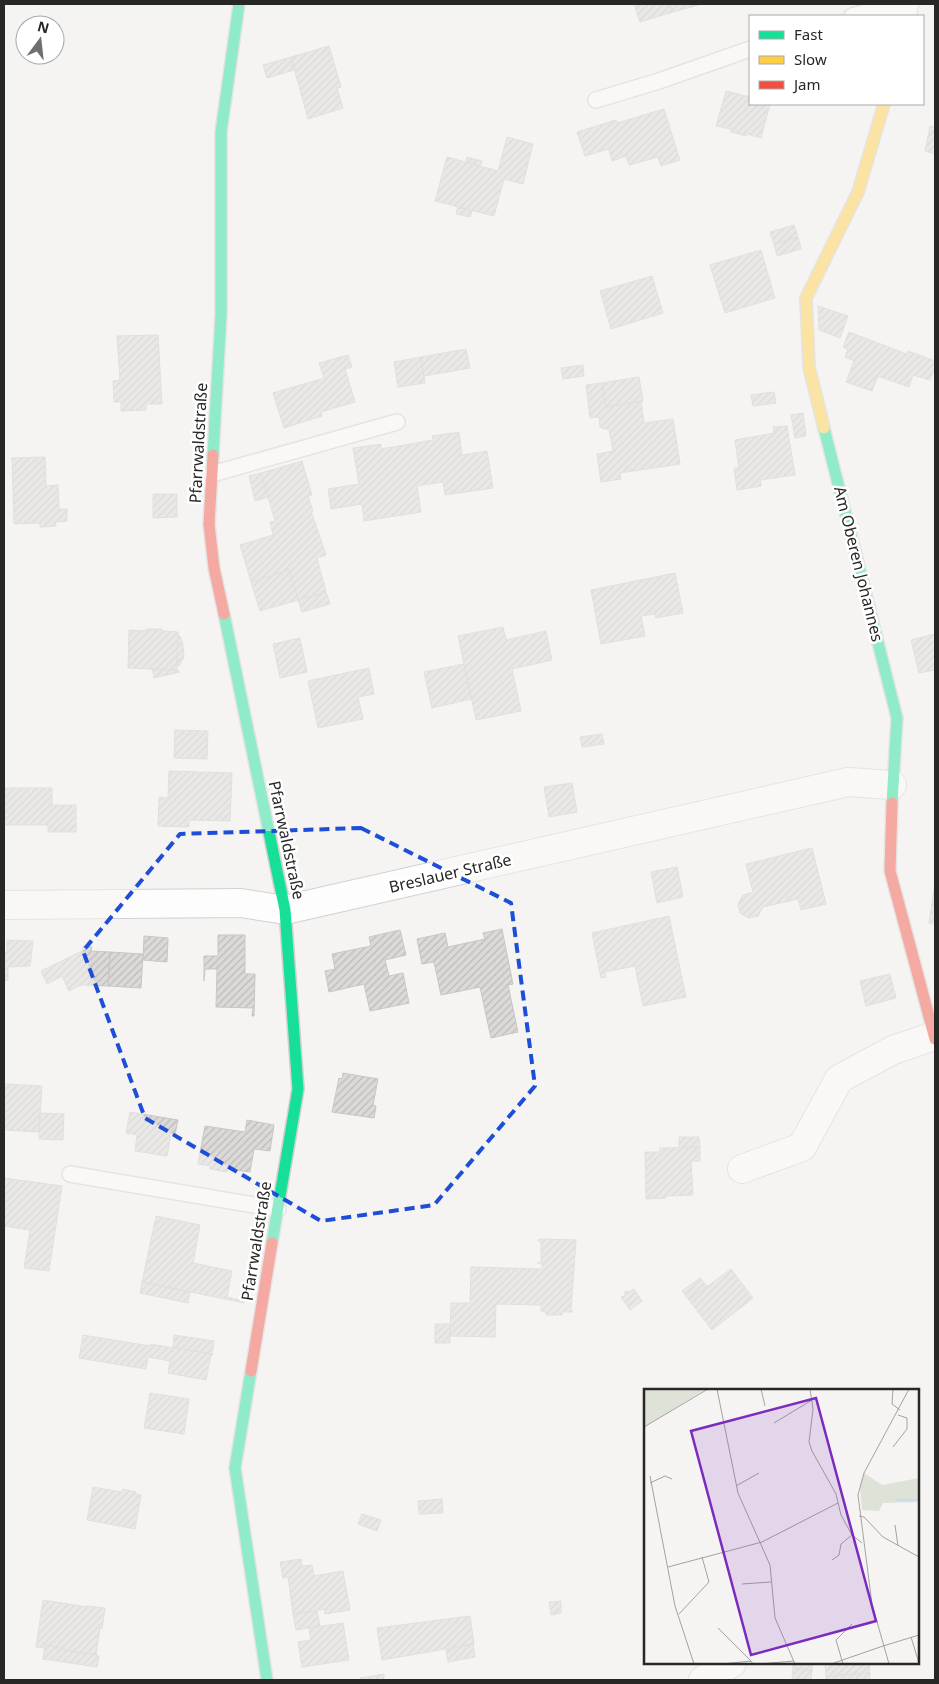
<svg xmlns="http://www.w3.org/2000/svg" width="939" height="1684" font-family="'Noto Sans',sans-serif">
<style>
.building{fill:url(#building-hatch);stroke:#c8c7c5}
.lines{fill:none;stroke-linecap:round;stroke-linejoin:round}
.lane-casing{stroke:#d2d1cf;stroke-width:18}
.street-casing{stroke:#d2d1cf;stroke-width:30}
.fast-casing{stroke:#d2d1cf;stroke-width:14}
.slow-casing{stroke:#d2d1cf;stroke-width:14}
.jam-casing{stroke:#d2d1cf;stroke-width:14}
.lane{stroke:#fefdfd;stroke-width:15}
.street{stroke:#fefdfd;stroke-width:28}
.fast{stroke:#16e098;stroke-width:11}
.slow{stroke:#ffcf43;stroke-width:11}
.jam{stroke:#f24e42;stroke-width:11}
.marked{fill:none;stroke:#1d4ed8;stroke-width:4;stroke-dasharray:10 6;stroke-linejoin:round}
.labels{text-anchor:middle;stroke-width:5;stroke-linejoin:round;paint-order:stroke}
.street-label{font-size:16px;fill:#272725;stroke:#fff}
.inset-river{fill:none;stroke:#caddea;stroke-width:2.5}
.inset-road{fill:none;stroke:#a3a2a0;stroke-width:1}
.view{fill:#7b2cbf;fill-opacity:0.15;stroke:#7b2cbf;stroke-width:2.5}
.inset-edge{fill:none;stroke:#272725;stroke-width:2.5}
</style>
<defs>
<pattern id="building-hatch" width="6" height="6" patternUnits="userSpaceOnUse" patternTransform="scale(1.25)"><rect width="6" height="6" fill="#dcdad8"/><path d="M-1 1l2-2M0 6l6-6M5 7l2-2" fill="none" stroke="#bdbbb9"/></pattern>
</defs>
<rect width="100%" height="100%" fill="#f6f4f2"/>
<!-- building -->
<path class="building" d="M634 4H670L673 12 640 22Z
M670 4H702L673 12Z
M329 46 341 87 337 88 343 108 308 119 291 57Z
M291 57 294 70 267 78 263 65Z
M726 91 750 97V104H770L761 138 747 134 746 136 731 132V129L716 126Z
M664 109 680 160 661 166 658 157 629 165 626 156 612 161 609 149 585 156 577 132 616 120 617 123Z
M935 124V154L925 151 930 126 935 127Z
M507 137 533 144 523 184 504 179 494 216 435 201 447 157 498 171Z
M467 157 482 161 480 166 466 162Z
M458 207 472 211 470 217 456 214Z
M794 225 798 237 774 244 770 232Z
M798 237 801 249 777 256 774 244Z
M761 250 775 298 725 313 710 265Z
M652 276 663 313 611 329 600 291Z
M818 306 848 316 840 338 819 330Z
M849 332 907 354 908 351 935 361V367L930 380 913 375 909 387 878 376 872 391 846 382 854 361 845 357 848 349 843 347Z
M158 335 162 404H146V410L121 411V402H114L113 381 120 380 117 336Z
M466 349 470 368 424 376 421 357Z
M348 355 352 367 345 369 355 402 321 412 322 416 284 428 273 393 324 378 319 363Z
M421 357 425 383 398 387 394 362Z
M583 365 584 376 563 379 561 368Z
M639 377 643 401 606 407 602 383Z
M602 383 606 407 641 401 644 423 673 419 680 464 620 473 621 479 601 482 597 454 613 451 609 429H604L600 427 599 417 590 418 586 385Z
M774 392 776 403 753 406 751 395Z
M803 413 806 436 795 438 791 415Z
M787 426 795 475 760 480 761 486 737 490 734 468H739L735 440 774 433 773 427Z
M459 432 462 455 487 451 493 488 445 495 443 482 417 486 421 512 364 521 362 504 331 509 328 489 359 484 353 448 381 444V449L433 440 432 436Z
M45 457 46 486 58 485 59 509H67V521L55 522 56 526 40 527V523L14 524 12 458Z
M302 461 312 495 308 496 313 511H311L326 555 317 558 326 592 298 600 289 570 251 582 240 545 273 535 270 522 275 521 261 473Z
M261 473 268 497 255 501 249 476Z
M153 494H177V517L153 518Z
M289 570 298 600 260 611 251 582Z
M675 573 683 613 656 618 655 614 641 616 645 636 601 644 591 590Z
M326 592 330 604 302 612 298 600Z
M503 627 506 640 546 631 552 660 512 669 521 711 476 720 458 636Z
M146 629H162V631L178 632 177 670 128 668 129 630 146 631Z
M935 634V670L919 673 911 640Z
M178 636H180L183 644 184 657 179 666 177 665Z
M300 638 307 672 280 678 273 644Z
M464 664 471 699 432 708 424 672Z
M369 668 374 694 358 697 363 719 318 728 308 681Z
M152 669 177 670 180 672 153 678 154 676Z
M175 730 208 731 207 759 174 758Z
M602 734 604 744 582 747 580 737Z
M169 771 232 773 230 821 189 820V827L158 826 159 797 168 798Z
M572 783 577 812 549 817 544 787Z
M4 788H52V805H76V832H48V825H4Z
M812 848 826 904 801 910 798 899 763 907 758 916 749 918 740 913 738 904 743 895 753 892 746 864Z
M677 867 683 897 657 903 651 872Z
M935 883V924L929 923Z
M669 916 686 997 643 1006 635 966 605 972 606 977 601 978 592 933Z
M502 929 513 984 508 985 518 1032 491 1038 480 987 441 995 434 962 422 964 417 939 445 933 448 947 485 939 483 933Z
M400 930 406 955 385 960 389 976 403 973 409 1003 370 1011 364 984 329 992 325 971 335 969 332 954 371 946 369 937Z
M218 935H245V974H255L254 1016H252L253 1008 216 1007 217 969H205L204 981V956H218Z
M144 936 168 938 167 962 143 960Z
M7 940 33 941 30 966 8 967V980L4 981V952H7Z
M83 946 92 947 91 951 110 952 108 986 81 985 69 991 62 976 47 984 41 971 82 951Z
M110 952 143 954 141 988 108 986Z
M890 974 896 998 866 1006 860 981Z
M343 1073 378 1079 373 1105 376 1106 374 1118 332 1112 339 1078 342 1079Z
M4 1084 42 1086 39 1132 4 1130Z
M130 1112 178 1120 175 1134 171 1133 167 1156 135 1151 137 1135 126 1133Z
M40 1113 64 1114 63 1140 39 1139Z
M247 1120 274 1125 270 1151 254 1149 250 1172 228 1169 227 1172 210 1169V1166L198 1164 205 1126 245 1132Z
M679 1137H699L700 1147 679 1148Z
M700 1147V1161H691L693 1195 666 1196V1198L646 1199 645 1152H660V1148Z
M4 1178 62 1186 49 1271 24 1268 30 1230 4 1226Z
M156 1216 200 1225 193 1263 232 1271 227 1297 244 1301V1303L142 1282Z
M539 1239 576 1240 571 1311 573 1312H562V1315H546V1312L541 1311V1305L496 1304 495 1337 450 1336 451 1303H470L471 1267 542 1269V1263H537L541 1262V1241H538Z
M731 1269 753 1298 712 1330 689 1300Z
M700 1278 707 1286 689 1300 682 1291Z
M142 1282 190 1292 188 1303 140 1293Z
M634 1289 642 1301 630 1310 621 1297 626 1295 624 1292 627 1291 629 1292Z
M435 1324H450V1343H435Z
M83 1335 150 1346V1344L211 1354 206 1380 168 1373 170 1361 148 1357 146 1369 79 1358Z
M174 1335 214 1341 212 1356 211 1354 173 1347Z
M150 1393 189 1399 184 1434 144 1428Z
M93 1487 122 1492 123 1489 136 1492V1494L141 1495 135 1529 87 1520Z
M442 1499 443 1513 419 1514 418 1501Z
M362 1514 381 1520 377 1531 358 1524Z
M301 1559 302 1566 312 1565 314 1576 343 1571 350 1610 325 1614 324 1609 293 1614 288 1577 283 1578 280 1562Z
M43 1600 87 1607V1606L105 1608 102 1629 100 1628 96 1655 55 1649V1647L45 1645V1648L36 1647Z
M561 1601V1613L551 1615 549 1602Z
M317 1610 320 1626 296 1630 293 1614Z
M470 1616 474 1644 382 1660 377 1628Z
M343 1623 349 1660 302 1667 298 1642 311 1640 309 1628Z
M473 1644 475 1657 448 1662 446 1650Z
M45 1645 75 1651 74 1652 95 1654 99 1656 97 1667 43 1659Z
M793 1663H813L812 1670 793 1668Z
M825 1663H869L870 1673 826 1676Z
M793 1668 812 1670 811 1680 792 1678Z
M870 1673V1680H826V1676Z
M384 1674V1680H360V1678Z"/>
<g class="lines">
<defs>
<path id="lane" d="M852 16 882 8 903 7
M596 100 659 81 750 49
M212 474 397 422
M70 1174 278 1209"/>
<path id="street" d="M902 16 904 4
M4 905 241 903 285 910 848 782 892 785
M742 1169 802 1147 839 1079 893 1050 934 1036
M703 1680 732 1663"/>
<path id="fast" d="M824 428 897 718 892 803
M213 455 221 315V132L239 4
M224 614 285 910 298 1089 272 1243
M251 1371 235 1468 267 1680"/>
<path id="slow" d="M824 428 809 367 806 298 858 192 884 104"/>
<path id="jam" d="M213 455 209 524 214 568 224 614
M892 803 890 871 935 1039
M251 1371 272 1243"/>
</defs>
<!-- lane casing -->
<use href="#lane" class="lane-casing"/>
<!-- street casing -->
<use href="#street" class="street-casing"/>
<!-- fast casing -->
<use href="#fast" class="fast-casing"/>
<!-- slow casing -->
<use href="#slow" class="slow-casing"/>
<!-- jam casing -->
<use href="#jam" class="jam-casing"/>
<!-- lane -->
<use href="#lane" class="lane"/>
<!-- street -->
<use href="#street" class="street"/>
<!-- fast -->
<use href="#fast" class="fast"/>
<!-- slow -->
<use href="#slow" class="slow"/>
<!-- jam -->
<use href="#jam" class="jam"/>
</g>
<!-- marked area -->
<path d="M0 0H939V1684H0ZM361 828 511 903 535 1086 434 1205 321 1221 145 1118 83 951 180 834Z" fill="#f6f4f2" fill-opacity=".55" fill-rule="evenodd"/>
<path class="marked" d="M361 828 511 903 535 1086 434 1205 321 1221 145 1118 83 951 180 834Z"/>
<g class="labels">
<!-- street labels -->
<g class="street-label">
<text transform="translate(198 443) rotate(-87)" y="6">Pfarrwaldstraße</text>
<text transform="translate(859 564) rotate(76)" y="6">Am Oberen Johannes</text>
<text transform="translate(287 840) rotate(78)" y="6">Pfarrwaldstraße</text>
<text transform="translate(450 873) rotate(-13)" y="6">Breslauer Straße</text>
<text transform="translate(256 1241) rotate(-81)" y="6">Pfarrwaldstraße</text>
</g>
</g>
<!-- overview -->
<g transform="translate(644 1389)">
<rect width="275" height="275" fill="#f6f4f2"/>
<path d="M0 0H62L0 38ZM220 84 238 96 275 89V113L239 114 235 122 218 121 216 96Z" fill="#dfe2d7"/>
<path class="inset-river" d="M252 111H275"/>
<path class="inset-road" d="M73 0 94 104 126 176 131 229 151 275M117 0 121 17M166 0 169 20 165 53 168 62 192 105 197 126 208 146 218 154M249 0 248 15 256 21M130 34 168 11M0 38 64 0M249 58 263 40V29L254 26M6 87 31 217 50 275M6 94 21 87 28 90M92 97 115 84M215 127 220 128 239 148 275 168M251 136 254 157M188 171 195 166 197 155 208 146M24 178 118 153 194 114M98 195 127 193M35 225 65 193 58 168M74 239 107 272M267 248 275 274M239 257 275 246M78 275 107 272 109 275M115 275 150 272M187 275 239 257M199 275 192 251 208 235M245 275 228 215 214 106 220 84 265 0"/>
<path class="view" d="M172 9 232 232 107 266 47 42Z"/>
<rect width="275" height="275" class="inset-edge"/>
</g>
<!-- border -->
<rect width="939" height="1684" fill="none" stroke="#272725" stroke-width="10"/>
<!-- legend -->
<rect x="749" y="15" width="175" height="90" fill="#ffffff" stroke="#a9a9a8"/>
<rect x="759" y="31" width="25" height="8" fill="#16e098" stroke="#a9a9a8"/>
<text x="794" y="40" font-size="15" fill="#272725">Fast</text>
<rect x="759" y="56" width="25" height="8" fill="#ffcf43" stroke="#a9a9a8"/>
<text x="794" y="65" font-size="15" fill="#272725">Slow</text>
<rect x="759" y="81" width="25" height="8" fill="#f24e42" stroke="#a9a9a8"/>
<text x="794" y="90" font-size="15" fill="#272725">Jam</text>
<!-- north arrow -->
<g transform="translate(40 40) rotate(15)"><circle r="24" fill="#ffffff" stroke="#a9a9a8"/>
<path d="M0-4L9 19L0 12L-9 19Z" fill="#6f6f6d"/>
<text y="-8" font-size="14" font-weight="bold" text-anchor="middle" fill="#272725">N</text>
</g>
</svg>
